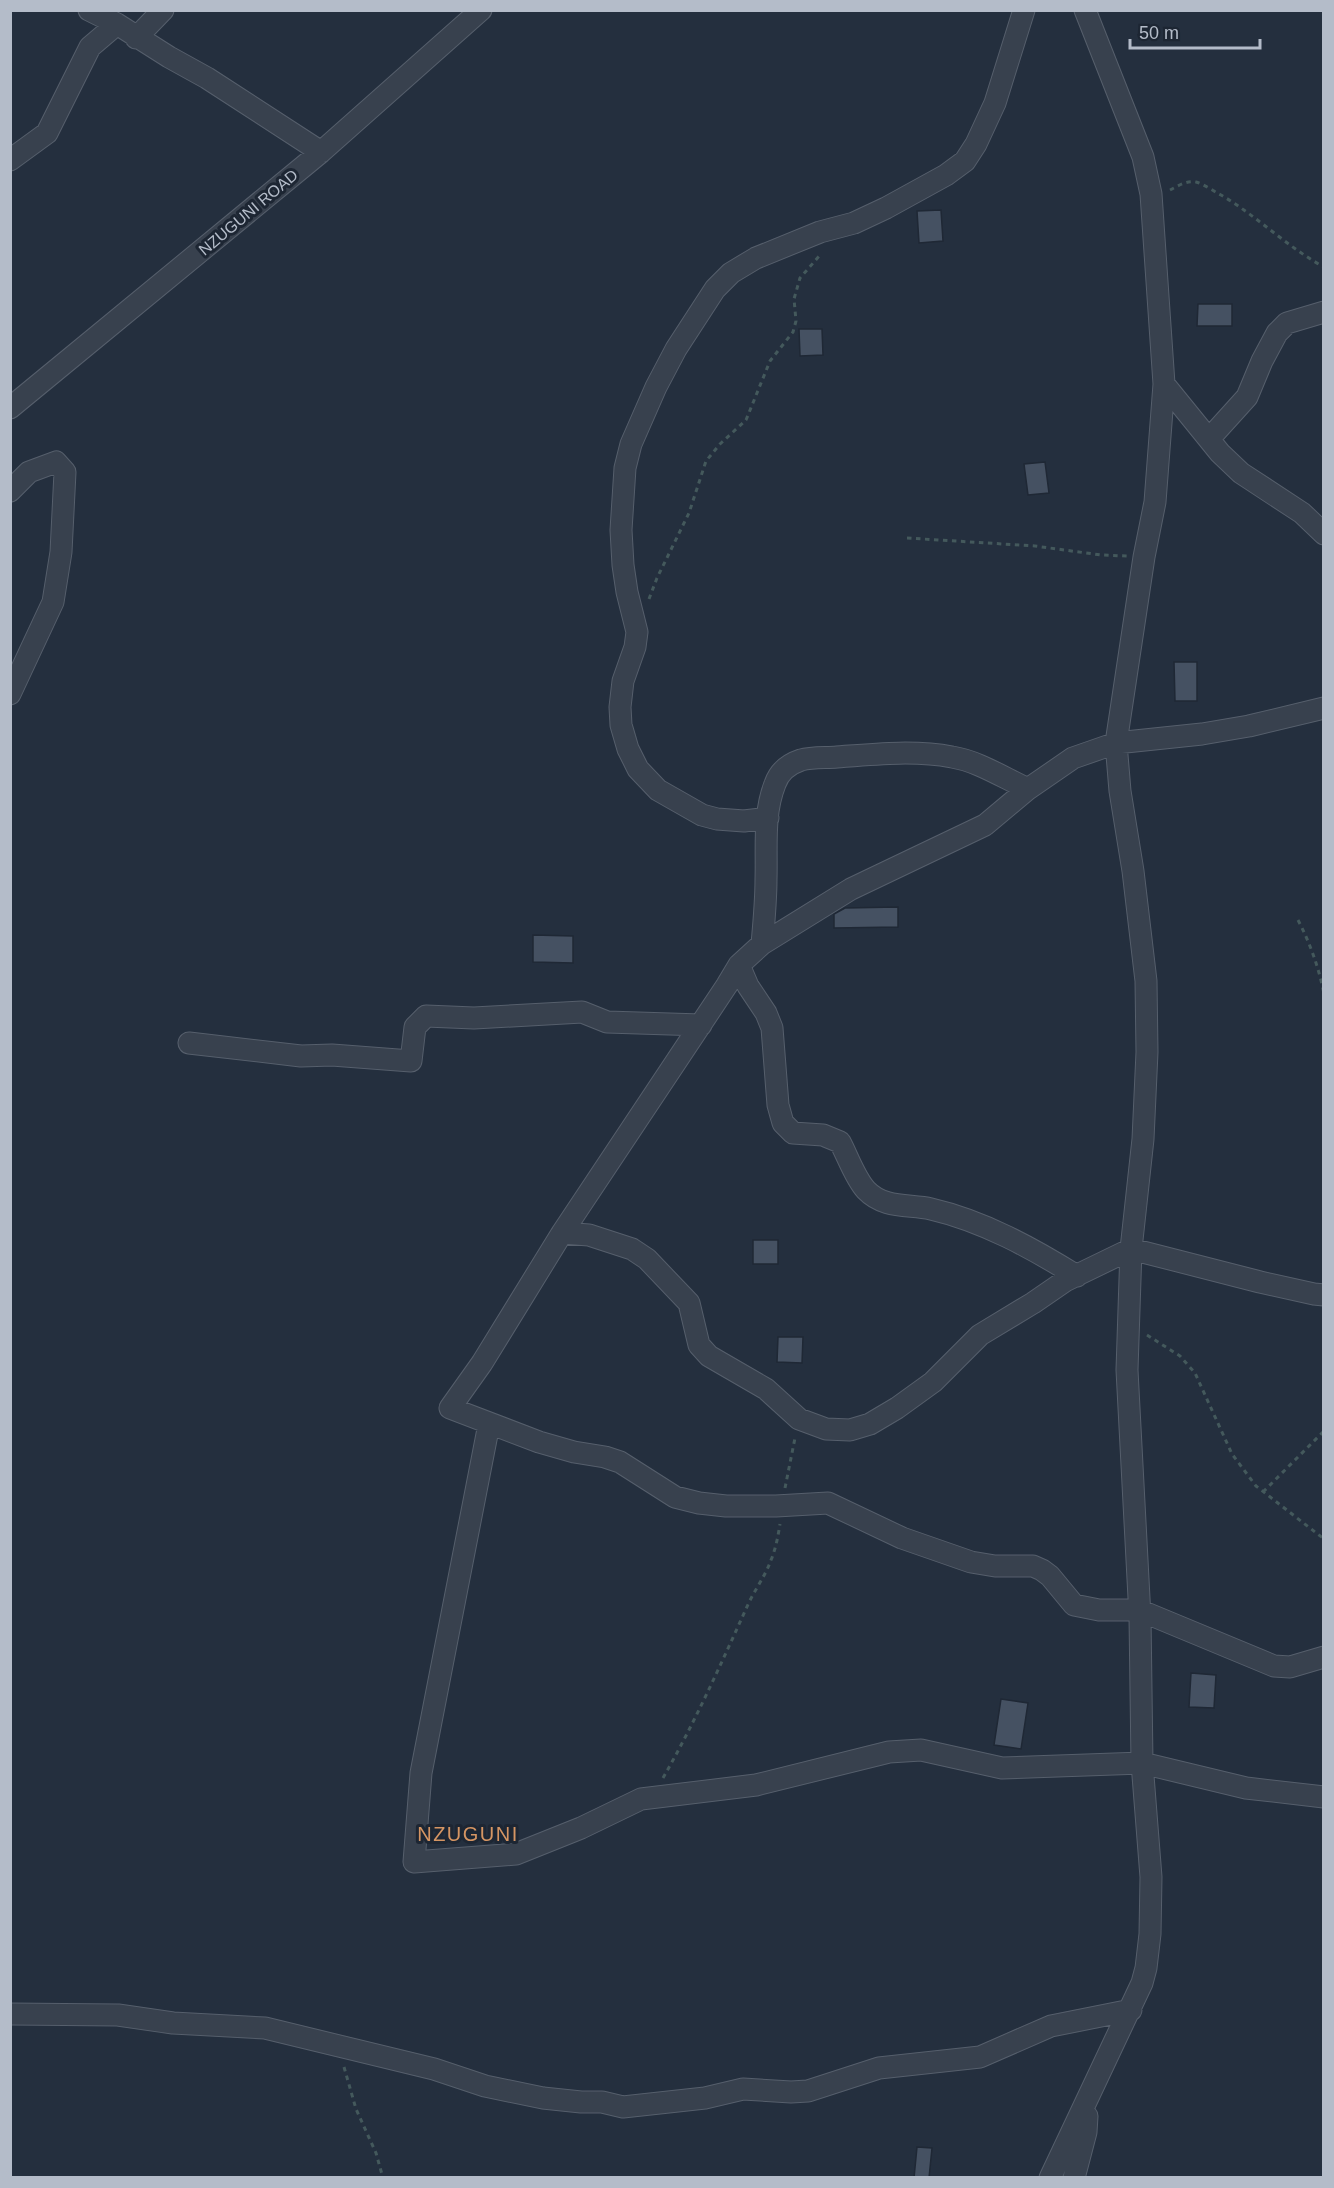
<svg xmlns="http://www.w3.org/2000/svg" width="1334" height="2188" font-family="Arial,sans-serif">
<style>
.building{fill:#455162;stroke:#1f2835;stroke-width:1.5}
.lines{fill:none;stroke-linecap:round;stroke-linejoin:round}
.minor-casing{stroke:#565f6c;stroke-width:23}
.path{stroke:#44595c;stroke-width:3;stroke-dasharray:4.5 4.5;stroke-linecap:butt}
.minor{stroke:#38414e;stroke-width:21}
.labels{text-anchor:middle;stroke-width:6;stroke-linejoin:round;paint-order:stroke}
.street-label{font-size:16px;fill:#b4bcc9;stroke:#1d2633}
.quarter-label{font-size:20px;letter-spacing:1.5px;fill:#d59563;stroke:#1d2633}
</style>
<rect width="100%" height="100%" fill="#242f3e"/>
<!-- building -->
<path class="building" d="M941 210 943 241 919 243 917 211Z
M1198 304H1232V326H1197Z
M799 329H822L823 355 800 356Z
M1045 462 1049 493 1028 495 1024 464Z
M1174 662H1197V701H1175Z
M898 907V927L834 928V914L845 908Z
M533 935 573 936V963L533 962Z
M753 1240H778V1264H753Z
M778 1337H803L802 1363 777 1362Z
M1191 1673 1216 1675 1214 1708 1189 1707Z
M1001 1699 1028 1703 1021 1749 994 1745Z
M917 2147 932 2148 929 2178H914Z"/>
<g class="lines">
<defs>
<path id="minor" d="M89 10 117 24 169 57 207 78 321 152
M136 38 163 10
M10 160 47 133 90 47 117 24
M1164 384 1220 453 1241 473 1302 513 1324 534
M10 408 321 152 481 10
M1209 439 1247 397 1262 361 1277 333 1287 323 1324 312
M10 491 29 472 56 462 65 472 61 552 53 602 10 694
M1324 708 1249 726 1202 734 1116 743 1073 758 1028 789 985 825 851 889 762 944 739 965 727 985 562 1233 482 1363 450 1408 539 1442 574 1452 605 1457 620 1462 675 1497 699 1503 726 1506H776L828 1503 902 1538 971 1562 995 1566H1033L1042 1570 1050 1576 1074 1605 1099 1610H1139L1274 1666 1290 1667 1324 1657
M768 818 744 821 717 819 702 815 658 790 638 769 628 749 621 725 620 707 623 681 635 647 637 632 627 592 623 565 621 530 625 468 631 444 656 387 676 349 715 289 731 273 756 258 820 232 854 223 886 208 946 175 965 161 976 144 995 103 1024 10
M762 944C764 922 766 901 766 879 767 848 763 814 775 784 779 772 789 764 801 760 812 757 826 758 837 757 875 754 915 750 952 757 978 761 1004 778 1028 789
M739 965 748 986 766 1013 772 1028 778 1105 783 1123 793 1133 823 1135 840 1142C848 1157 855 1178 866 1190 884 1209 909 1204 931 1209 983 1221 1032 1248 1077 1276
M189 1043 301 1056 332 1055 411 1061 415 1027 426 1016 474 1018 582 1012 607 1022 701 1025
M562 1233 589 1235 632 1249 647 1259 689 1303 699 1345 709 1356 766 1389 799 1419 826 1429 850 1430 870 1424 897 1408 933 1382 980 1335 1033 1303 1065 1281 1131 1249 1260 1282 1314 1294 1324 1295
M489 1424 421 1773 414 1862 516 1854 581 1828 641 1799 756 1785 889 1752 921 1750 1002 1768 1142 1763 1246 1788 1324 1797
M10 2014 118 2015 173 2023 265 2028 434 2069 485 2086 543 2098 581 2102H602L623 2107 705 2098 743 2089 791 2092 808 2091 879 2068 980 2057 1051 2026 1131 2010
M1050 2178 1142 1983 1146 1968 1150 1934 1151 1877 1142 1763 1140 1617 1127 1370 1131 1249 1143 1139 1147 1052 1146 981 1133 871 1120 791 1116 743 1144 557 1155 502 1164 384 1151 194 1143 157 1085 10
M1074 2178 1086 2132 1087 2116"/>
</defs>
<!-- minor casing -->
<use href="#minor" class="minor-casing"/>
<!-- path -->
<path class="path" d="M1170 190C1178 186 1187 180 1196 182 1204 184 1213 191 1221 195 1257 216 1287 247 1324 267
M907 538 1035 546 1101 555 1127 556
M649 599 657 578 689 513 706 461 720 444 746 420 770 361 793 332 796 321 794 299 800 278 821 254
M1298 920C1310 943 1319 968 1324 994
M1147 1335 1180 1356 1195 1373 1232 1454 1256 1486 1324 1539
M785 1488 795 1438
M1263 1492 1324 1431
M663 1778C694 1724 720 1666 746 1609 753 1592 765 1577 771 1560 776 1548 778 1536 780 1524
M344 2067 356 2109 376 2153 383 2178"/>
<!-- minor -->
<use href="#minor" class="minor"/>
</g>
<g class="labels">
<!-- street labels -->
<g class="street-label">
<text transform="translate(248 212) rotate(-40)" y="6">NZUGUNI ROAD</text>
</g>
<!-- quarter labels -->
<g class="quarter-label">
<text x="468" y="1841">NZUGUNI</text>
</g>
</g>
<!-- border -->
<rect width="1334" height="2188" fill="none" stroke="#b4bcc9" stroke-width="24"/>
<!-- scale -->
<path d="M1130 39v9h130v-9" fill="none" stroke="#b4bcc9" stroke-width="3"/>
<text x="1139" y="39" font-size="18" fill="#b4bcc9" stroke="#1d2633" stroke-width="4.5" paint-order="stroke">50 m</text>
</svg>
